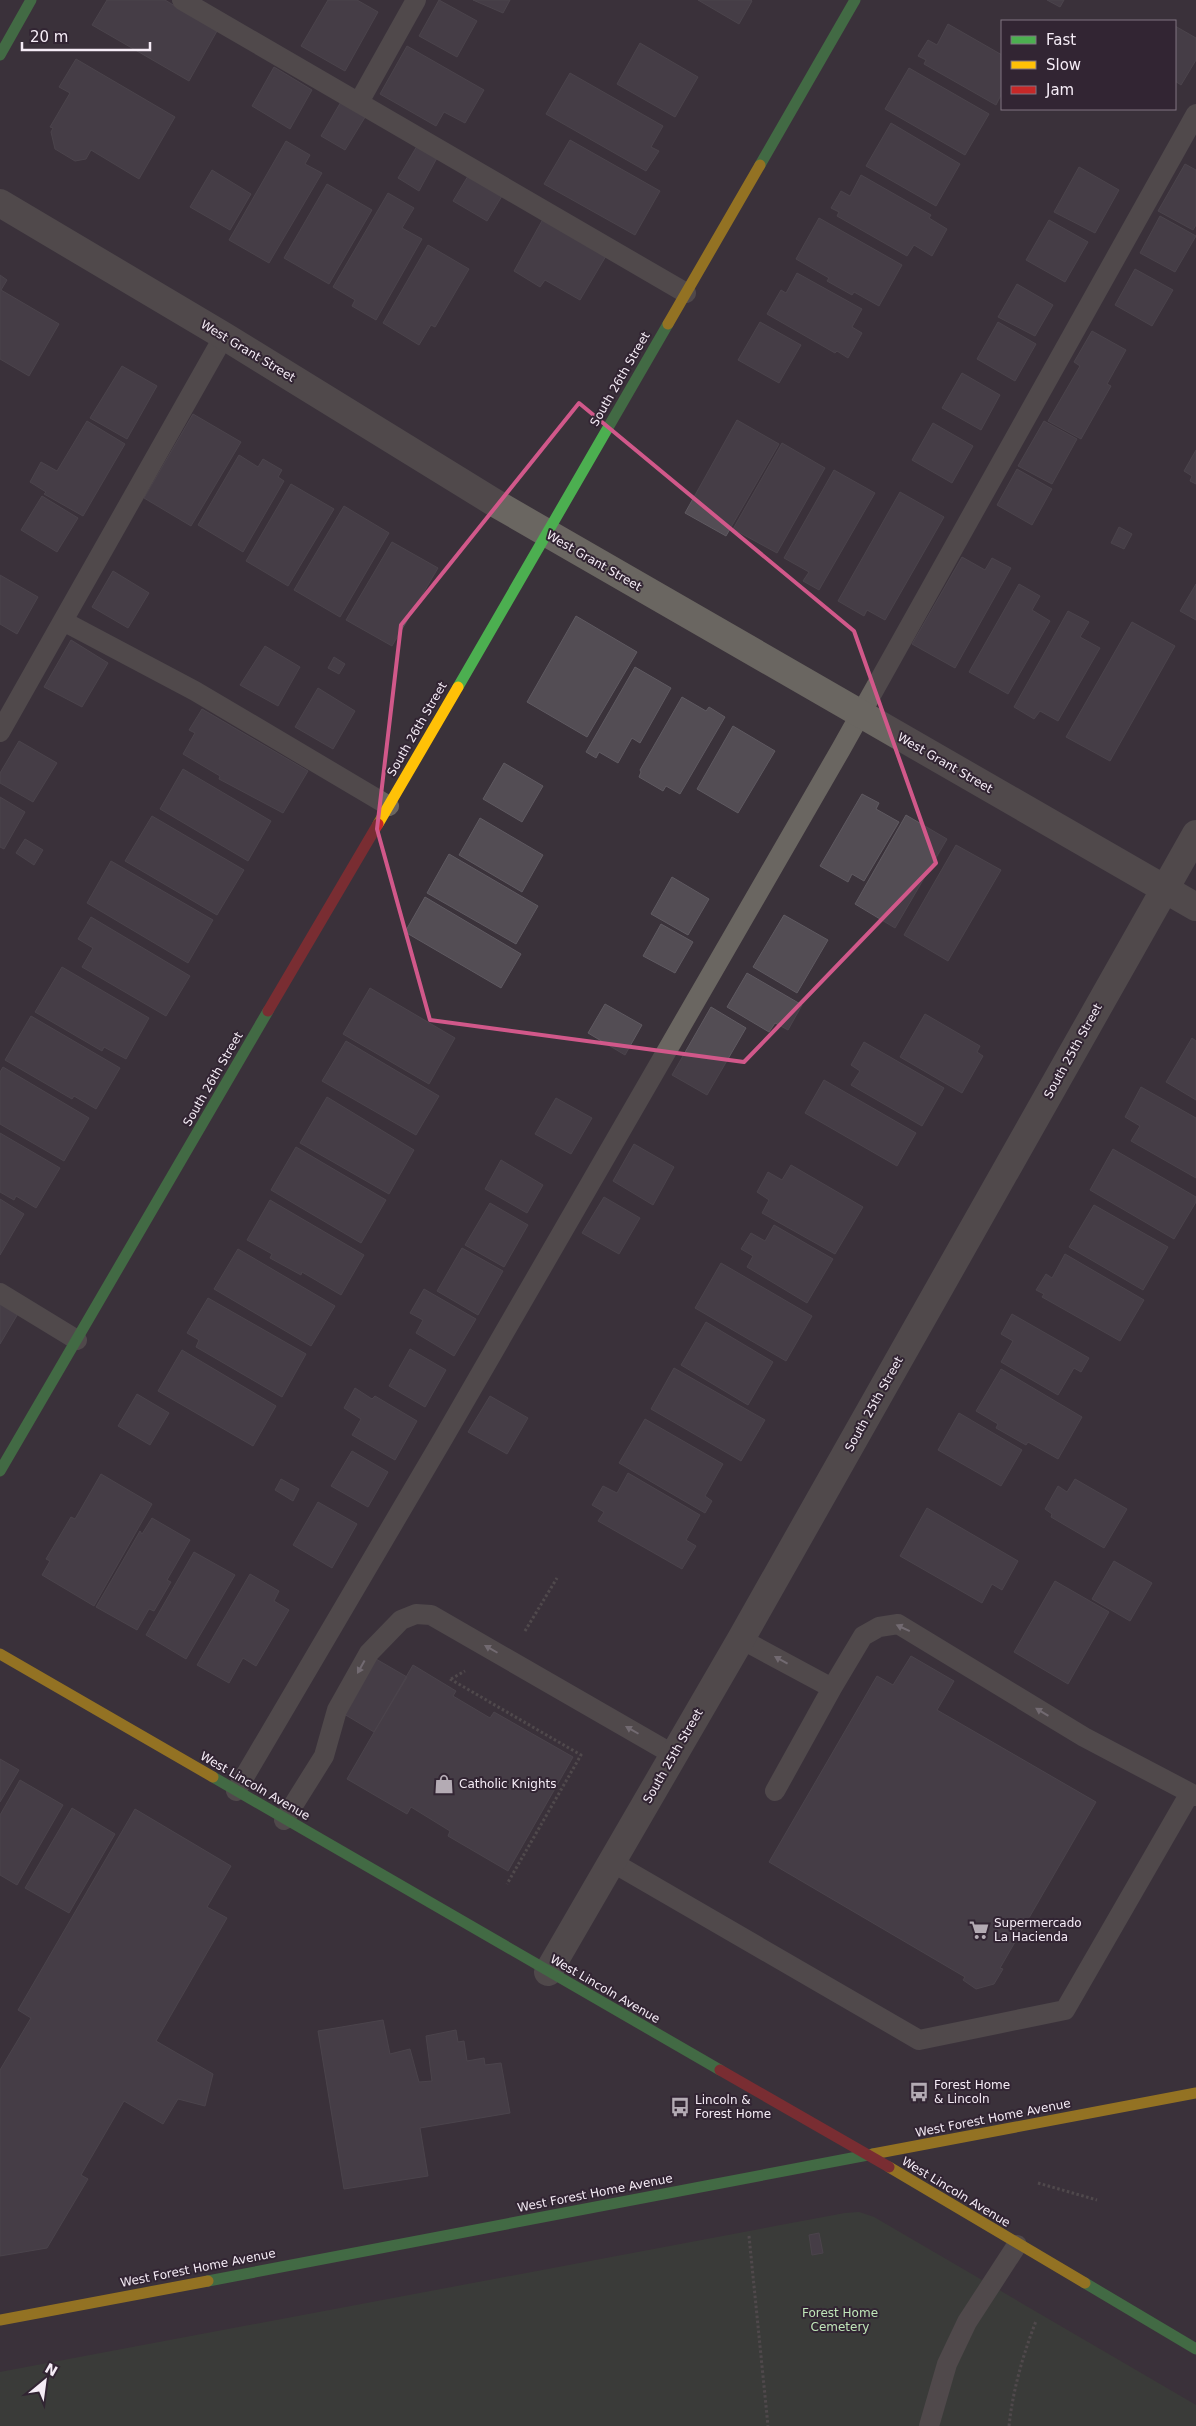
<svg xmlns="http://www.w3.org/2000/svg" width="1196" height="2426" font-family="'DejaVu Sans',sans-serif">
<style>
.green{fill:#3b4838}
.building{fill:#534d54;stroke:#5f5a61}
.lines{fill:none;stroke-linecap:round;stroke-linejoin:round}
.path{stroke:#6a6663;stroke-width:3;stroke-dasharray:2.5 2.5;stroke-linecap:butt}
.lane{stroke:#6a6661;stroke-width:20}
.street{stroke:#6a6661;stroke-width:28}
.fast{stroke:#4caf50;stroke-width:11}
.slow{stroke:#ffc107;stroke-width:11}
.jam{stroke:#c62828;stroke-width:11}
.oneway{fill:#b6b0b3}
.marked{fill:none;stroke:#d1588a;stroke-width:4;stroke-linejoin:round}
.labels{text-anchor:middle;stroke-width:4;stroke-linejoin:round;paint-order:stroke}
.street-label{font-size:12px;fill:#f5ecf6;stroke:#322533}
.poi-label{font-size:12px;fill:#f5ecf6;stroke:#322533;text-anchor:start}
.park-label{font-size:12px;fill:#bfe5b8;stroke:#322533}
</style>
<rect width="100%" height="100%" fill="#3a323a"/>
<!-- green -->
<path class="green" d="M859 2212 874 2217 1196 2405V2426H0V2372L845 2213Z"/>
<!-- building -->
<path class="building" d="M107 0H165L217 31 189 81 92 25Z
M328 0H357L378 12 345 71 301 46Z
M439 0 477 21 457 57 419 36Z
M473 0H510L503 13Z
M698 0H751L752 1 739 24Z
M1047 0H1064L1060 7Z
M948 24 1002 55V93L996 105 924 64 926 60 918 56 928 40 937 45Z
M1175 26 1196 38V60L1181 85 1175 81Z
M640 43 698 77 675 117 617 84Z
M407 46 484 90 465 123 444 112 436 126 380 94Z
M76 59 175 117 139 179 91 150 86 159 75 161 55 149 51 132 53 128 50 127 70 93 59 87Z
M274 67 312 90 290 129 252 106Z
M909 68 989 114 965 155 885 109Z
M570 73 663 126 651 147 659 151 646 171 546 114Z
M342 100 367 114 345 150 321 136Z
M891 123 960 164 936 206 866 166Z
M570 140 660 191 635 235 544 184Z
M286 141 310 155 305 164 322 173 269 263 229 240Z
M417 146 437 158 419 191 398 178Z
M1185 164 1196 170V225L1193 230 1158 211Z
M1079 167 1119 190 1095 233 1054 212Z
M212 170 251 194 230 230 190 207Z
M861 175 931 215 929 218 947 229 932 256 914 245 907 256 837 216 839 212 831 208 841 191 850 196Z
M468 176 502 196 487 221 453 201Z
M327 184 372 210 329 284 284 258Z
M388 193 414 208 402 228 422 239 376 320 352 306 355 300 333 287Z
M1160 216 1196 236 1175 272 1140 253Z
M819 218 902 265 879 306 854 292 852 295 827 281 829 278 796 259Z
M543 219 606 256 580 300 545 280 540 287 514 271Z
M1049 220 1088 242 1065 282 1026 260Z
M428 245 469 269 435 327 431 325 419 345 383 323Z
M1135 269 1173 290 1152 326 1115 305Z
M797 273 862 309 852 327 862 333 848 358 837 351 835 353 767 314 781 290 786 293Z
M0 275 7 280 1 290 59 324 29 376 0 359Z
M1017 284 1053 305 1035 336 998 317Z
M760 322 801 345 779 383 738 360Z
M998 322 1036 344 1015 381 977 359Z
M1092 331 1126 350 1107 384 1111 386 1081 439 1048 421 1080 366 1074 362Z
M122 366 157 386 127 439 90 418Z
M962 373 1000 395 981 430 942 408Z
M193 414 241 442 191 526 144 498Z
M737 420 779 444 726 536 685 513Z
M87 421 125 444 83 516 44 494 46 492 30 482 41 462 57 471Z
M1044 421 1077 439 1052 484 1018 466Z
M933 423 973 446 952 483 912 460Z
M782 443 825 468 777 553 733 529Z
M1196 450V484L1190 481 1192 476 1184 471Z
M239 455 258 467 263 459 282 470 278 477 284 481 243 552 198 525Z
M1017 469 1052 489 1032 525 997 505Z
M834 470 875 493 819 590 803 581 809 572 784 558Z
M291 484 334 509 288 586 246 561Z
M900 492 944 517 885 620 867 610 864 616 838 601Z
M42 496 78 518 57 552 21 530Z
M344 506 389 533 340 617 294 590Z
M1119 527 1132 534 1124 549 1111 543Z
M392 542 438 568 392 646 346 620Z
M962 557 985 570 992 558 1011 568 955 668 912 644Z
M113 571 149 593 128 628 92 607Z
M0 575 38 597 17 634 0 624Z
M1019 584 1040 596 1032 610 1050 621 1008 694 969 672Z
M1196 584V620L1180 611Z
M1068 611 1089 622 1080 637 1100 648 1058 721 1040 711 1034 719 1014 707Z
M576 616 637 652 587 737 527 702Z
M1132 622 1175 646 1110 761 1066 737Z
M71 640 108 663 82 707 44 687Z
M265 646 300 667 278 706 240 685Z
M334 657 345 664 339 674 328 668Z
M635 667 671 688 640 743 632 738 618 763 599 752 596 758 586 752Z
M318 688 355 711 333 749 295 727Z
M682 697 706 711 709 707 725 717 680 794 666 786 663 791 639 777 641 772 640 770Z
M202 709 308 771 283 813 219 779 220 776 183 754 195 733 189 730Z
M733 726 775 751 738 813 697 789Z
M19 741 57 763 33 802 0 783V773Z
M504 763 543 786 522 822 483 799Z
M183 769 271 821 248 861 160 809Z
M862 794 879 803 876 809 899 822 864 881 852 874 848 882 820 866Z
M0 797 25 812 4 849 0 847Z
M906 815 947 839 895 928 855 904Z
M152 816 244 870 217 915 125 861Z
M480 818 543 855 522 892 459 855Z
M25 839 43 850 34 865 16 853Z
M956 845 1001 870 948 961 904 935Z
M449 854 538 906 516 944 427 893Z
M111 861 213 920 188 963 87 903Z
M672 877 709 899 688 935 651 914Z
M425 897 521 954 501 988 405 932Z
M784 915 828 940 797 993 753 967Z
M91 917 190 976 166 1016 82 967 93 948 78 939Z
M661 924 693 942 675 973 643 956Z
M62 967 149 1018 126 1059 104 1047 102 1051 35 1012Z
M747 973 802 1005 788 1030 775 1023 769 1032 727 1007Z
M370 988 455 1038 429 1084 343 1034Z
M605 1004 642 1025 625 1055 588 1033Z
M711 1007 746 1028 707 1095 672 1075Z
M925 1014 980 1046 977 1052 983 1056 962 1093 900 1057Z
M31 1016 120 1068 96 1109 74 1096 72 1099 5 1060Z
M1192 1038 1196 1041V1100L1166 1082Z
M346 1041 439 1096 416 1135 322 1081Z
M864 1042 944 1088 922 1126 851 1085 860 1071 851 1065Z
M3 1067 89 1118 64 1161 0 1124V1072Z
M824 1080 916 1133 897 1166 805 1113Z
M1141 1087 1196 1118V1178L1131 1141 1140 1126 1125 1117Z
M327 1097 414 1150 389 1194 300 1143Z
M556 1098 592 1118 571 1154 535 1134Z
M0 1133 60 1168 36 1208 16 1196 14 1200 0 1192Z
M634 1144 674 1167 653 1205 613 1181Z
M296 1147 386 1200 361 1243 271 1190Z
M1113 1149 1196 1197V1202L1174 1239 1090 1190Z
M501 1160 543 1185 527 1213 485 1189Z
M791 1165 863 1207 835 1254 762 1213 769 1200 757 1192 768 1172 782 1180Z
M604 1197 640 1218 619 1254 582 1233Z
M0 1199 24 1214 0 1255Z
M270 1200 364 1255 341 1295 302 1272 301 1275 270 1258 272 1254 247 1240Z
M490 1203 528 1225 504 1267 465 1245Z
M1094 1205 1168 1247 1143 1290 1069 1247Z
M774 1225 833 1259 807 1303 747 1267 753 1256 741 1249 751 1233 765 1241Z
M462 1248 503 1271 478 1315 437 1291Z
M238 1249 335 1306 311 1346 214 1289Z
M1065 1254 1144 1300 1120 1341 1042 1297 1044 1294 1036 1290 1046 1274 1052 1278Z
M721 1263 812 1316 786 1361 695 1308Z
M424 1289 476 1319 454 1356 416 1333 423 1320 410 1313Z
M208 1298 306 1354 282 1397 196 1347 199 1340 187 1333Z
M0 1302 19 1312 0 1344Z
M1012 1314 1089 1358 1081 1372 1074 1368 1058 1395 1001 1362 1013 1341 1001 1334Z
M706 1322 773 1362 748 1405 681 1365Z
M410 1349 446 1370 425 1407 389 1386Z
M182 1350 276 1406 253 1446 158 1391Z
M674 1368 765 1420 741 1461 651 1409Z
M1001 1369 1082 1417 1058 1459 1028 1442 1026 1445 996 1428 998 1424 976 1411Z
M355 1388 372 1399 375 1396 417 1421 395 1460 352 1435 361 1419 344 1408Z
M137 1394 169 1413 150 1445 118 1426Z
M490 1396 528 1418 507 1454 468 1432Z
M959 1413 1022 1450 1001 1486 938 1450Z
M645 1419 723 1464 705 1496 712 1501 705 1513 619 1463Z
M352 1451 388 1472 368 1507 331 1486Z
M628 1473 700 1515 686 1540 696 1546 682 1569 598 1521 604 1512 592 1505 603 1486 617 1493Z
M101 1474 152 1504 94 1606 42 1575 50 1561 46 1559 71 1517 75 1519Z
M281 1479 299 1489 293 1501 275 1490Z
M1075 1479 1127 1509 1104 1548 1051 1517 1052 1514 1045 1509 1058 1486 1067 1492Z
M318 1502 357 1524 332 1568 293 1545Z
M927 1508 1018 1561 1002 1590 992 1584 982 1603 900 1556Z
M152 1518 190 1540 167 1580 171 1582 154 1611 149 1609 137 1630 96 1607 140 1531 142 1534Z
M194 1552 235 1575 186 1659 146 1635Z
M1114 1561 1152 1583 1130 1621 1092 1599Z
M250 1574 279 1591 274 1601 289 1610 256 1666 243 1658 229 1683 197 1665Z
M1055 1581 1109 1612 1068 1684 1014 1652Z
M911 1656 954 1681 937 1710 1096 1802 1000 1968 1003 1969 994 1984 976 1989 963 1980 965 1977 769 1862 877 1676 893 1685Z
M376 1659 407 1677 374 1732 344 1714Z
M413 1665 456 1691 453 1696 490 1718 494 1712 573 1757 508 1871 448 1836 450 1831 411 1807 407 1814 347 1779Z
M0 1759 19 1770 0 1802Z
M20 1780 63 1805 17 1885 0 1875V1815Z
M72 1808 115 1834 69 1913 25 1888Z
M135 1809 231 1866 207 1907 227 1918 156 2041 213 2074 205 2106 178 2099 163 2124 124 2101 81 2175 88 2179 47 2248 0 2256V2070L31 2018 18 2010Z
M383 2020 390 2054 410 2049 419 2082 432 2081 426 2036 456 2030 458 2042 464 2041 467 2061 484 2058 485 2065 501 2063 510 2113 420 2128 428 2176 344 2189 318 2031Z
M819 2233 823 2253 812 2255 809 2235Z"/>
<g class="lines">
<!-- path -->
<path class="path" d="M525 1631 557 1578
M450 1679 581 1755 507 1884
M451 1679 465 1671
M1038 2183 1097 2200
M749 2236 768 2426
M1009 2426C1013 2389 1023 2355 1036 2321"/>
<!-- lane -->
<path class="lane" d="M182 0 686 293
M359 102 416 0
M63 621 195 691 389 806
M0 732 224 336
M0 1293 77 1340
M741 1639 832 1688 863 1636 879 1627 898 1624 1084 1737 1196 1796
M236 1791 444 1437 841 749 1196 114
M775 1791 832 1688
M284 1820 324 1756 337 1710 369 1653 401 1620 416 1614 431 1615 674 1755
M612 1862 919 2040 1065 2010 1190 1793
M929 2426 947 2364 967 2322 1017 2245"/>
<!-- street -->
<path class="street" d="M0 203 224 336 495 503 1196 907
M548 1972 741 1639 1196 834"/>
<!-- fast -->
<path class="fast" d="M0 55 31 0
M760 165 855 0
M458 687 668 324
M0 1471 268 1011
M213 1777 720 2070
M208 2281 873 2154
M1085 2283 1196 2349"/>
<!-- slow -->
<path class="slow" d="M668 324 760 165
M378 824 458 687
M0 1654 213 1777
M873 2154 1196 2093
M889 2167 1085 2283
M0 2320 208 2281"/>
<!-- jam -->
<path class="jam" d="M268 1011 378 824
M720 2070 889 2167"/>
</g>
<!-- one-way arrows -->
<defs><path id="oneway-solid" d="M-6-.8H1V-3.2L6.5 0L1 3.2V.8H-6Z" transform="scale(1.25)"/></defs>
<g class="oneway">
<use href="#oneway-solid" transform="translate(903 1628) rotate(-155)"/>
<use href="#oneway-solid" transform="translate(491 1649) rotate(-150)"/>
<use href="#oneway-solid" transform="translate(781 1660) rotate(-151)"/>
<use href="#oneway-solid" transform="translate(361 1667) rotate(119)"/>
<use href="#oneway-solid" transform="translate(1042 1712) rotate(-149)"/>
<use href="#oneway-solid" transform="translate(632 1730) rotate(-150)"/>
</g>
<!-- marked area -->
<path d="M0 0H1196V2426H0ZM579 403 854 631 936 863 744 1062 430 1020 377 829 401 625Z" fill="#3a323a" fill-opacity=".55" fill-rule="evenodd"/>
<path class="marked" d="M579 403 854 631 936 863 744 1062 430 1020 377 829 401 625Z"/>
<!-- icons -->
<defs>
<symbol id="shop-bare" viewBox="-9 -9 18 18"><path d="M-5-2.5h2.3a2.7 3.5 0 0 1 5.4 0H5L5.5 6h-11ZM-1.5-2.5h3a1.5 2.3 0 0 0-3 0Z" fill="#b4abb4" stroke="#322533" stroke-width="2.5" paint-order="stroke"/></symbol>
<symbol id="supermarket-bare" viewBox="-9 -9 18 18"><path d="M-6-5.5h2.5l.6 2H6L4.5 2H-2.5L-4.4-4H-6ZM-1.5 3.2a1.3 1.3 0 1 0 .1 0ZM3 3.2a1.3 1.3 0 1 0 .1 0Z" fill="#b4abb4" stroke="#322533" stroke-width="2.5" paint-order="stroke"/></symbol>
<symbol id="bus-bare" viewBox="-9 -9 18 18"><path d="M-5-6H5V4H4V6H2V4H-2V6H-4V4H-5ZM-3.5-4V0h7V-4ZM-3.5 1.2v1.5H-2V1.2ZM2 1.2v1.5H3.5V1.2Z" fill="#b4abb4" stroke="#322533" stroke-width="2.5" paint-order="stroke"/></symbol>
</defs>
<g fill-rule="evenodd">
<use href="#shop-bare" x="430" y="1770" width="28" height="28"/>
<use href="#supermarket-bare" x="965" y="1916" width="28" height="28"/>
<use href="#bus-bare" x="905" y="2078" width="28" height="28"/>
<use href="#bus-bare" x="666" y="2093" width="28" height="28"/>
</g>
<g class="labels">
<!-- street labels -->
<g class="street-label">
<text transform="translate(248 351) rotate(31)" y="4">West Grant Street</text>
<text transform="translate(620 379) rotate(-60)" y="4">South 26th Street</text>
<text transform="translate(594 561) rotate(30)" y="4">West Grant Street</text>
<text transform="translate(417 729) rotate(-60)" y="4">South 26th Street</text>
<text transform="translate(945 763) rotate(30)" y="4">West Grant Street</text>
<text transform="translate(1073 1051) rotate(-61)" y="4">South 25th Street</text>
<text transform="translate(213 1079) rotate(-60)" y="4">South 26th Street</text>
<text transform="translate(874 1404) rotate(-61)" y="4">South 25th Street</text>
<text transform="translate(673 1756) rotate(-60)" y="4">South 25th Street</text>
<text transform="translate(255 1786) rotate(30)" y="4">West Lincoln Avenue</text>
<text transform="translate(605 1989) rotate(30)" y="4">West Lincoln Avenue</text>
<text transform="translate(993 2118) rotate(-11)" y="4">West Forest Home Avenue</text>
<text transform="translate(956 2192) rotate(31)" y="4">West Lincoln Avenue</text>
<text transform="translate(595 2193) rotate(-11)" y="4">West Forest Home Avenue</text>
<text transform="translate(198 2268) rotate(-11)" y="4">West Forest Home Avenue</text>
</g>
<!-- poi labels -->
<g class="poi-label">
<text x="459" y="1788">Catholic Knights</text>
<text x="994" y="1927">Supermercado<tspan x="994" dy="14">La Hacienda</tspan></text>
<text x="934" y="2089">Forest Home<tspan x="934" dy="14">&amp; Lincoln</tspan></text>
<text x="695" y="2104">Lincoln &amp;<tspan x="695" dy="14">Forest Home</tspan></text>
</g>
<!-- park labels -->
<g class="park-label">
<text x="840" y="2317">Forest Home<tspan x="840" dy="14">Cemetery</tspan></text>
</g>
</g>
<!-- legend -->
<rect x="1001" y="20" width="175" height="90" fill="#322533" stroke="#807581"/>
<rect x="1011" y="36" width="25" height="8" fill="#4caf50" stroke="#807581"/>
<text x="1046" y="45" font-size="15" fill="#f5ecf6">Fast</text>
<rect x="1011" y="61" width="25" height="8" fill="#ffc107" stroke="#807581"/>
<text x="1046" y="70" font-size="15" fill="#f5ecf6">Slow</text>
<rect x="1011" y="86" width="25" height="8" fill="#c62828" stroke="#807581"/>
<text x="1046" y="95" font-size="15" fill="#f5ecf6">Jam</text>
<!-- north arrow -->
<g transform="translate(45 2381) rotate(29)" stroke="#322533" stroke-width="4" paint-order="stroke">
<path d="M0-4L9 19L0 12L-9 19Z" fill="#f5ecf6"/>
<text y="-8" font-size="14" font-weight="bold" text-anchor="middle" fill="#f5ecf6">N</text>
</g>
<!-- scale -->
<path d="M22 42v8h128v-8" fill="none" stroke="#f5ecf6" stroke-width="2.5"/>
<text x="30" y="42" font-size="15" fill="#f5ecf6" stroke="#322533" stroke-width="4" paint-order="stroke">20 m</text>
</svg>
